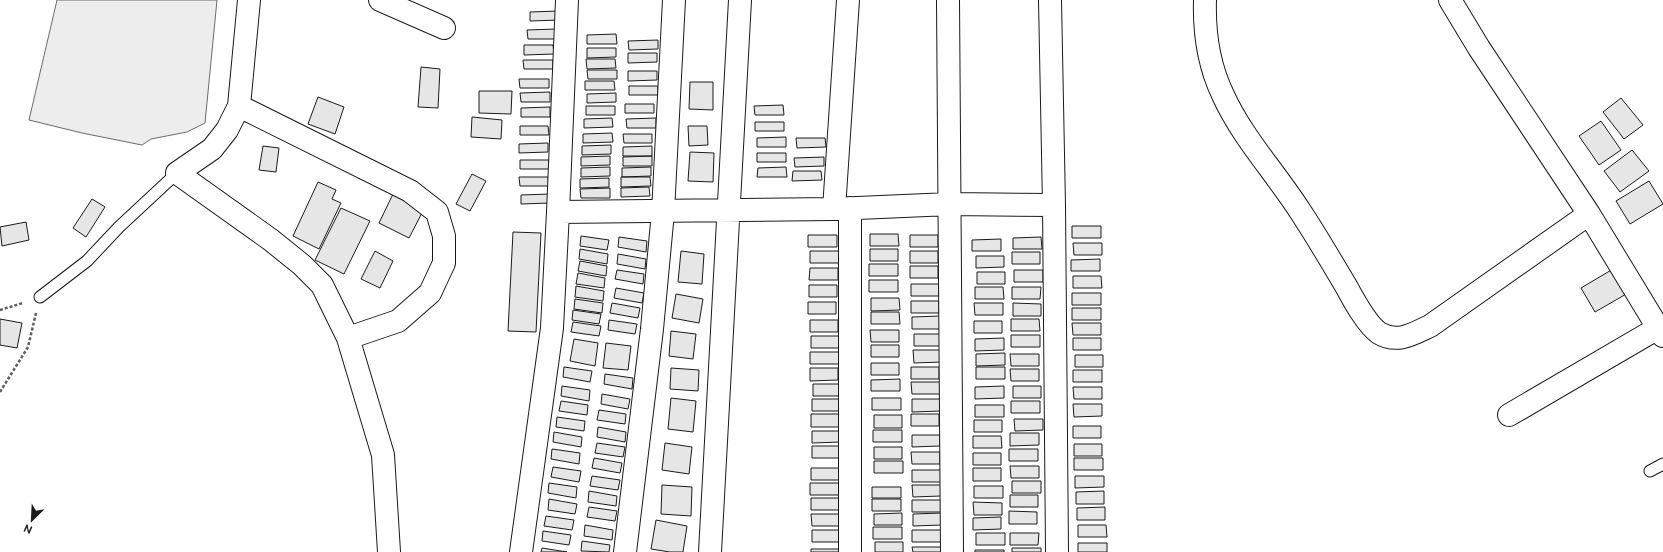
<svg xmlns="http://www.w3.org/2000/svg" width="1663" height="552" font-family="Ubuntu,sans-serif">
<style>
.green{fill:#ededed;stroke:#6a6a6a}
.building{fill:#e6e6e6;stroke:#1a1a1a}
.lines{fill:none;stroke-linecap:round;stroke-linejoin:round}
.lane-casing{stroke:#1a1a1a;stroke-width:13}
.street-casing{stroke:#1a1a1a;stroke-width:24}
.path{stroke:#5f5f5f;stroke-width:2.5;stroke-dasharray:3 2;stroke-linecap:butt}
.lane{stroke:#fff;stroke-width:11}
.street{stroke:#fff;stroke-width:22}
</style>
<rect width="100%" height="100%" fill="#fff"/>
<!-- green -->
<path class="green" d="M57 0H217L205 123 187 132 151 139 142 145 82 133 29 120Z"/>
<!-- building -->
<path class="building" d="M559 11V20L530 21V12Z
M556 29V39H528L527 30Z
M616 34 617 44H587V35Z
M658 40V49L629 50 628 41Z
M524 45H553L554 54 524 55Z
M587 48H616V57L587 58Z
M628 53H657V62L628 63Z
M586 59H615L616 68 587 69Z
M523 60H553V69H524Z
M421 67 440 69 438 108 418 107Z
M587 70H617V79H588Z
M628 71H657V80L628 81Z
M519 79H549V88H520Z
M585 81H614L615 90H585Z
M690 82H713V110L689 109Z
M629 86H658V95H629Z
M479 91H512L511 114 479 113Z
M550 92V102H521L520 93Z
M616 93V102L587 103V94Z
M318 97 344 107 335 134 308 124Z
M1621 98 1643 125 1624 139 1603 112Z
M625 104H654V113H625Z
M783 105 784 115H755L754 106Z
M586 106H615V115H586Z
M550 107V117H521V108Z
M472 117 502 120 501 139 471 137Z
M612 118 613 127 584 128V119Z
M656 118V128H627L626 119Z
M1601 121 1621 150 1599 165 1579 136Z
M755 122H784V131H755Z
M520 126H548L549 135H520Z
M688 126H707L708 145 689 146Z
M612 133 613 142 583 143V134Z
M623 134H652V143H624Z
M786 137V147H757V138Z
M796 138H825L826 147 797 148Z
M548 143V152L519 153V144Z
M611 145V154L582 155V146Z
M263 146 279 148 276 172 259 170Z
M652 146V156H623V147Z
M1632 150 1649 171 1620 192 1604 171Z
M690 152 714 153 713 182 688 181Z
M757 153H786V162H757Z
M610 156V165L581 166V157Z
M652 156V166H623V157Z
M824 157V166L795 167 794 158Z
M520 160H549V169H520Z
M610 167V176L581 177V168Z
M651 167V176L622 177V168Z
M786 167 787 177H757L758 168Z
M793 171H821L822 180 792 181Z
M472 174 486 181 470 211 456 204Z
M519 177H548L549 186H520Z
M621 177H650L651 186 621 187Z
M609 178V187L580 188V179Z
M1649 181 1663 204 1630 224 1616 201Z
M318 182 336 190 332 199 341 203 319 249 293 236Z
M649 187 650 196 621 197V188Z
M610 188V198H581L580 189Z
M393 194 424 209 409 238 379 223Z
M550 194V203L521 204V195Z
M92 199 105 207 86 237 73 228Z
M341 208 370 221 344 274 315 260Z
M26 222 29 240 2 246 0 227Z
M1072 226H1101V238H1072Z
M513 232 541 233 536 332 508 331Z
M870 234H898L899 246H870Z
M808 235H837V247H808Z
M910 235H938V247H910Z
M581 236 609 240 607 250 580 246Z
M619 237 647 241 646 252 618 247Z
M1041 237 1042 249H1013V238Z
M1001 239V251H972V240Z
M1073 243H1102V255H1074Z
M580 249 608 254 607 264 579 259Z
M870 249H898V261H870Z
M375 251 393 261 380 288 361 279Z
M681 251 704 254 702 284 678 282Z
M810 251H839V263H810Z
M910 251H938V263H910Z
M1012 252H1040V264H1012Z
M618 254 646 259 645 269 617 264Z
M976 256H1004V267L976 268Z
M1100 259V271H1071V260Z
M580 261 607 266 606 276 578 271Z
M869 264H898V276H869Z
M910 266H938V278H910Z
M810 268H838V280H809Z
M1613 269 1628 293 1595 312 1581 288Z
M617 270 644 274 643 284 615 279Z
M1014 270H1043V282H1014Z
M977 272H1005V284H977Z
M578 273 605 278 604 288 576 284Z
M1073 276H1101L1102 288H1073Z
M869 280H898V292H869Z
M911 284H939V296H911Z
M809 285H837V297H809Z
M576 286 604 291 603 301 575 297Z
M975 287H1003L1004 299H975Z
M1012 287H1041L1040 299H1012Z
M616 288 644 293 642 303 614 298Z
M1072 293H1101V305H1072Z
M676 294 703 299 699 323 672 318Z
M871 298H899L900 310 871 311Z
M575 299 603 303 602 313 574 309Z
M911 301H939V313H911Z
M808 302H836V314H808Z
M612 303 640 308 638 318 610 313Z
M974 303H1003V315H975Z
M1013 303 1041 304V316H1013Z
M1072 308H1101V320H1072Z
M573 310 601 314 599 324 572 320Z
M871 312H899L900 324H871Z
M940 316 941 329H912V317Z
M0 319 22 323 17 348 0 345Z
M1011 319H1039L1040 331H1011Z
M609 320 637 324 635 334 608 330Z
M810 320H838V332H810Z
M974 321H1002V333H974Z
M573 322 601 326 599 336 571 332Z
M1072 323H1101V335H1073Z
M870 330H899V342H871Z
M671 331 696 334 693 359 669 356Z
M914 334H942V346H914Z
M1011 335H1040V347H1011Z
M811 336H839V348H811Z
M1004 338V350L975 351V339Z
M1073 338H1101V350H1073Z
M574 339 598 343 595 366 570 361Z
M606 343 631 346 628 370 603 368Z
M871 345H899V357H871Z
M913 350H942V362L914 363Z
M810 352H839V364H810Z
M1005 353V365L976 366V354Z
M1010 354H1039V366H1011Z
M1075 355H1103V367H1075Z
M871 363H899V375H871Z
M564 367 592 371 590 382 563 377Z
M911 367H939V379H911Z
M976 367H1005V379H976Z
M671 368 699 370 698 391 670 389Z
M810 368H838V380L810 381Z
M1010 369H1039V381H1011Z
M1073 370H1102V382H1073Z
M605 374 633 378 632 389 604 384Z
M900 379V391H871V380Z
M911 382H940V394H912Z
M813 384H842V396H813Z
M562 386 590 390 589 401 561 396Z
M1004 386V398L975 399V387Z
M1013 386H1041V398H1013Z
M1073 387H1102V399H1074Z
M602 394 630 399 628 409 601 404Z
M671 398 696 401 693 432 668 429Z
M872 398H901V410H872Z
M812 399H840L841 411H812Z
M912 399H941V411L912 412Z
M561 401 588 405 587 415 559 411Z
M1011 401H1040V413H1011Z
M1073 404H1102V416L1074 417Z
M975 405H1004V417H975Z
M599 410 626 414 625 424 597 420Z
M811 414H840V427H811Z
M911 414H939V426H911Z
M874 415H902V428H874Z
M557 417 585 421 584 431 556 427Z
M1014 419H1043V430L1015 431Z
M974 420H1002V432H974Z
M1073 426H1101V438H1073Z
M598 427 626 432 625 442 597 437Z
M873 430H902V442H873Z
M812 431H841V442L812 443Z
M554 432 582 437 581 447 553 442Z
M1010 433H1039V445L1010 446Z
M912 435H940V446L912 447Z
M973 436H1001L1002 448H973Z
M597 443 625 447 623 457 595 453Z
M665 443 692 447 689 474 662 470Z
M1074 444H1102V456H1074Z
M812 446H840V458H812Z
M874 447H902V459H874Z
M552 449 580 453 579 464 551 459Z
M1009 449H1038V461H1009Z
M911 452H940V464H912Z
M973 453H1001V465H973Z
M594 458 622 463 620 473 592 468Z
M1074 458H1103V470H1074Z
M874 461H903V473H874Z
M1010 466H1039V478H1011Z
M553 467 581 471 579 482 551 477Z
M811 468H839V480H811Z
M973 468H1001V481H973Z
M912 470H941V482H912Z
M592 476 620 480 618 490 590 486Z
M1075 476H1104V487L1075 488Z
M1012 481H1041V493H1012Z
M549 483 577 487 576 498 548 493Z
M810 483H839V495H810Z
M662 485 692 487 691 516 661 514Z
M912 485H941V496L913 497Z
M974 486H1003V498H974Z
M872 487H901V498H872Z
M589 491 617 496 616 506 588 502Z
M1104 491V504H1076V492Z
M1010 495H1038V507H1010Z
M811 498H839V510H811Z
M549 499 577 504 575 514 548 510Z
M872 499H901V511H872Z
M912 500H941V512H912Z
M973 502 1002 503V515H974Z
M589 507 617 511 615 521 587 517Z
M1105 507V520H1077V508Z
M1009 511 1037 512V524H1009Z
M902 513V525H874V514Z
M942 513V525L913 526V514Z
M811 514H840V526H812Z
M546 516 574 520 572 530 544 526Z
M1001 517V529L973 530V518Z
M656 520 687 526 683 552H670L651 549Z
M585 525 613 530 612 540 584 536Z
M1078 525H1106L1107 537H1078Z
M873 527H902V539H873Z
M812 530H840V542H812Z
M912 530H941V542H912Z
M543 531 571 535 569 545 542 541Z
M976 533H1005V545H976Z
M1010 533H1039L1038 545H1010Z
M582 541 610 545 609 552 581 551Z
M875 542H903V552H875Z
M1078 543H1107V552H1078Z
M912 547H941V552H913Z
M542 548 567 552H541Z
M1012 548H1041V552H1012Z
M811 549H840V552H811Z
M975 550H1004V552H975Z"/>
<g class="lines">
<defs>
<path id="lane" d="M40 297 87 261 119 227 177 173
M1650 471 1663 464"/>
<path id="street" d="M249 0 239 106 227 130 212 149 177 173 271 240 302 265 322 285 348 338 383 455 389 552
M380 0 444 28
M948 0 952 552
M1050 0 1054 205 1057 552
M1205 0C1204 32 1209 66 1223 95 1242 137 1275 172 1300 211 1316 235 1331 261 1346 286 1353 299 1367 325 1379 333 1397 344 1413 334 1430 326L1589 214
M1450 0 1479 48 1589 214 1663 336
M239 106 410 191 437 212 444 236V263L430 293 398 321 348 338
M850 208V552
M834 209 848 0
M558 212 834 209 950 204 1054 205
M1509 415 1658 328
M521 552 552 328 558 212 567 0
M625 552 652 329 663 212 674 0
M710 552 740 0"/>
</defs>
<!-- lane casing -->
<use href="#lane" class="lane-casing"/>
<!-- street casing -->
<use href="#street" class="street-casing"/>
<!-- path -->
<path class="path" d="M0 310 23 303
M0 392 28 347 36 313"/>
<!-- lane -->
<use href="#lane" class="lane"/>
<!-- street -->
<use href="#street" class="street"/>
</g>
<!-- north arrow -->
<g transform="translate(32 520) rotate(204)" stroke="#ffffff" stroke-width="3" paint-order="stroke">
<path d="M0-3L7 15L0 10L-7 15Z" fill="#1a1a1a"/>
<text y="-6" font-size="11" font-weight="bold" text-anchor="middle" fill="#1a1a1a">N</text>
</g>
</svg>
